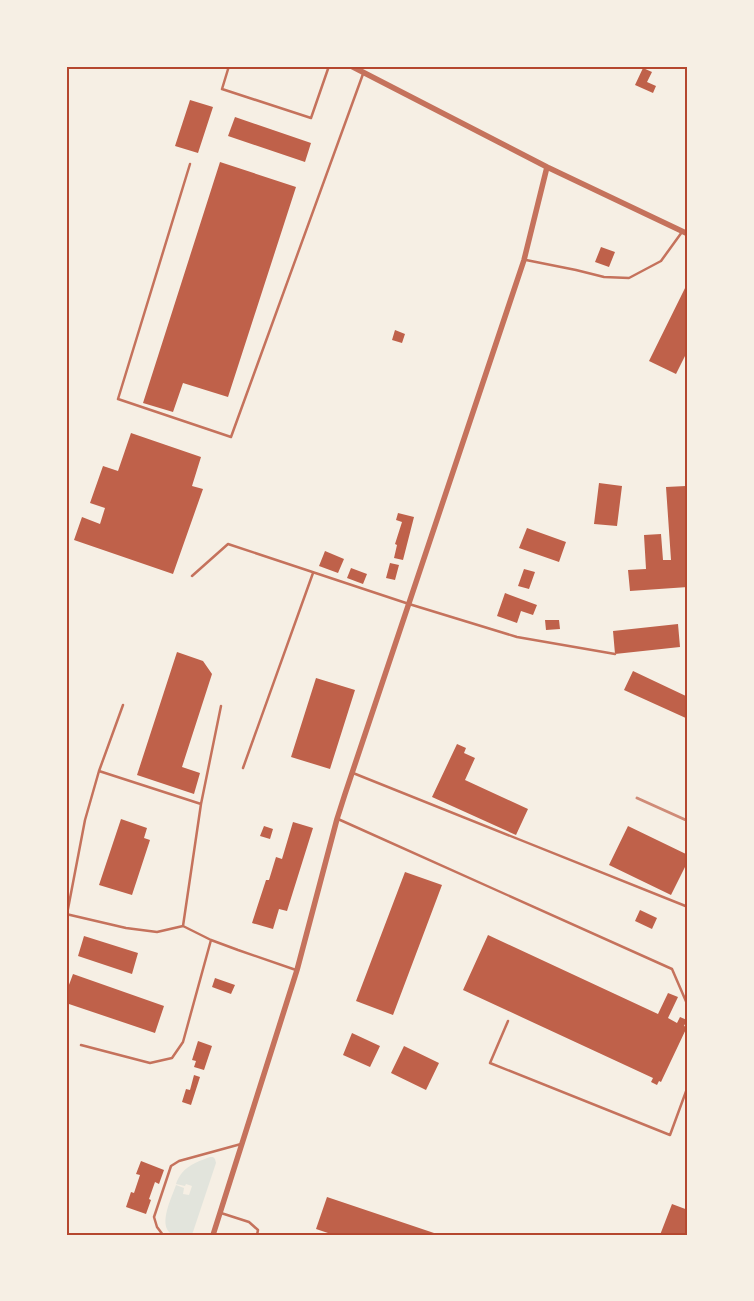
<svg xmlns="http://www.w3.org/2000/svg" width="754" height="1301" font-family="Lato,sans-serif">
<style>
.green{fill:#e2e4dc}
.building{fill:#bf614a}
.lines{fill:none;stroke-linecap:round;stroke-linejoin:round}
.service{stroke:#c5725c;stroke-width:2.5}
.tertiary{stroke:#c5725c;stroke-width:5.5}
.rail{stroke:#cf8b77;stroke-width:3}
.neatline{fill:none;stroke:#b5482f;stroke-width:2}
</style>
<rect width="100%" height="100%" fill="#f6efe4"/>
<!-- green -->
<path class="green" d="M210 1157H213L215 1159 216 1163 193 1232 191 1235C186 1235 179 1236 175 1235 155 1230 172 1197 176 1185L184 1188 183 1194 189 1195 192 1186 186 1184 185 1186 176 1184C182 1167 194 1163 210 1157Z"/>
<!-- building -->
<path class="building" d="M643 68 652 72 647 82 656 86 653 93 635 85Z
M190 100 213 107 198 153 175 146Z
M235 117 311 143 305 162 228 136Z
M220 162 296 187 228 397 183 383 173 412 143 403Z
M601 247 615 252 609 267 595 262Z
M688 282V350L676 374 649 361Z
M395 330 405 334 402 343 392 340Z
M131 433 201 457 192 486 203 489 173 574 74 540 82 517 100 524 105 508 90 503 103 466 118 471Z
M685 471H688V587L630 591 628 570 646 569 644 535 661 534 663 560H671L666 487 686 486Z
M599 483 622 486 617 526 594 524Z
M398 513 414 517 403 560 394 558 397 545 395 544 402 522 396 520Z
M527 528 566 542 559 562 519 548Z
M325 551 344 559 338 573 319 566Z
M390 563 399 565 395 580 386 578Z
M351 568 367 574 363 584 347 578Z
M524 569 535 572 529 589 518 586Z
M505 593 537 605 533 615 521 611 517 623 497 616Z
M545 620H559L560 629 546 630Z
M678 624 680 647 615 654 613 631Z
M177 652 203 661 212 674 182 767 200 773 194 794 137 775Z
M633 671 688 697V719L624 690Z
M316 678 355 690 330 769 291 757Z
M457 744 466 748 464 753 475 758 465 780 528 809 516 835 432 797Z
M121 819 147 828 144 838 150 840 132 895 99 885Z
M293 822 313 828 287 911 279 909 273 929 252 923 266 880H269L276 857 282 859Z
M264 826 273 829 270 839 260 836Z
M628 826 688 855V861L671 895 609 865Z
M405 872 442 885 393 1015 356 1001Z
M640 910 657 918 652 929 635 921Z
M488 935 658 1014 668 993 678 997 668 1018 677 1023 680 1017 687 1020 684 1026 687 1027 661 1082 659 1081 657 1085 651 1082 653 1078 463 990Z
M84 936 138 953 132 974 78 956Z
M73 974 164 1006 155 1033 66 1003V993Z
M215 978 235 985 231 994 212 987Z
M352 1033 380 1046 370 1067 343 1055Z
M198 1041 212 1046 204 1070 194 1067 196 1061 192 1060Z
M404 1046 439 1063 426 1090 391 1073Z
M194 1075 200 1077 191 1105 182 1102 186 1089 190 1090Z
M141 1161 164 1170 159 1184 155 1182 149 1199 151 1200 146 1214 126 1207 131 1192 134 1193 140 1175 136 1174Z
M327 1197 437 1234V1235H334L316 1229Z
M672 1204 688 1210V1235H660Z"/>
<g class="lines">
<!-- service -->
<path class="service" d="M229 66 222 89 311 118 329 66
M190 164 118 399 231 437 363 74
M526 260 576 270 604 277 629 278 661 261 682 232
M192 576 228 544 409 604 517 637 615 654
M243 768 313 573
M99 771 201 804
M353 773 688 907
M338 819 672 969 688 1006
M66 914 126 928 157 932 183 926 211 940 238 950 296 970
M67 914 85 820 99 771 123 705
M183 926 201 804 221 706
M508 1021 490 1063 670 1135 688 1086
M81 1045 150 1063 172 1058 183 1042 211 940
M221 1213 249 1222 258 1230 257 1235
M163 1235 157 1227 154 1217 171 1166 179 1161 241 1144"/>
<!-- tertiary -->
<path class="tertiary" d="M351 66 547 167 688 234
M213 1235 297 970 337 819 345 794 524 260 547 167"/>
<!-- rail -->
<path class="rail" d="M637 798 688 821"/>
</g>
<!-- border -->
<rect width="754" height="1301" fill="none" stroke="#f6efe4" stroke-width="135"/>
<rect x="68" y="68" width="618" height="1166" class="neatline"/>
</svg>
